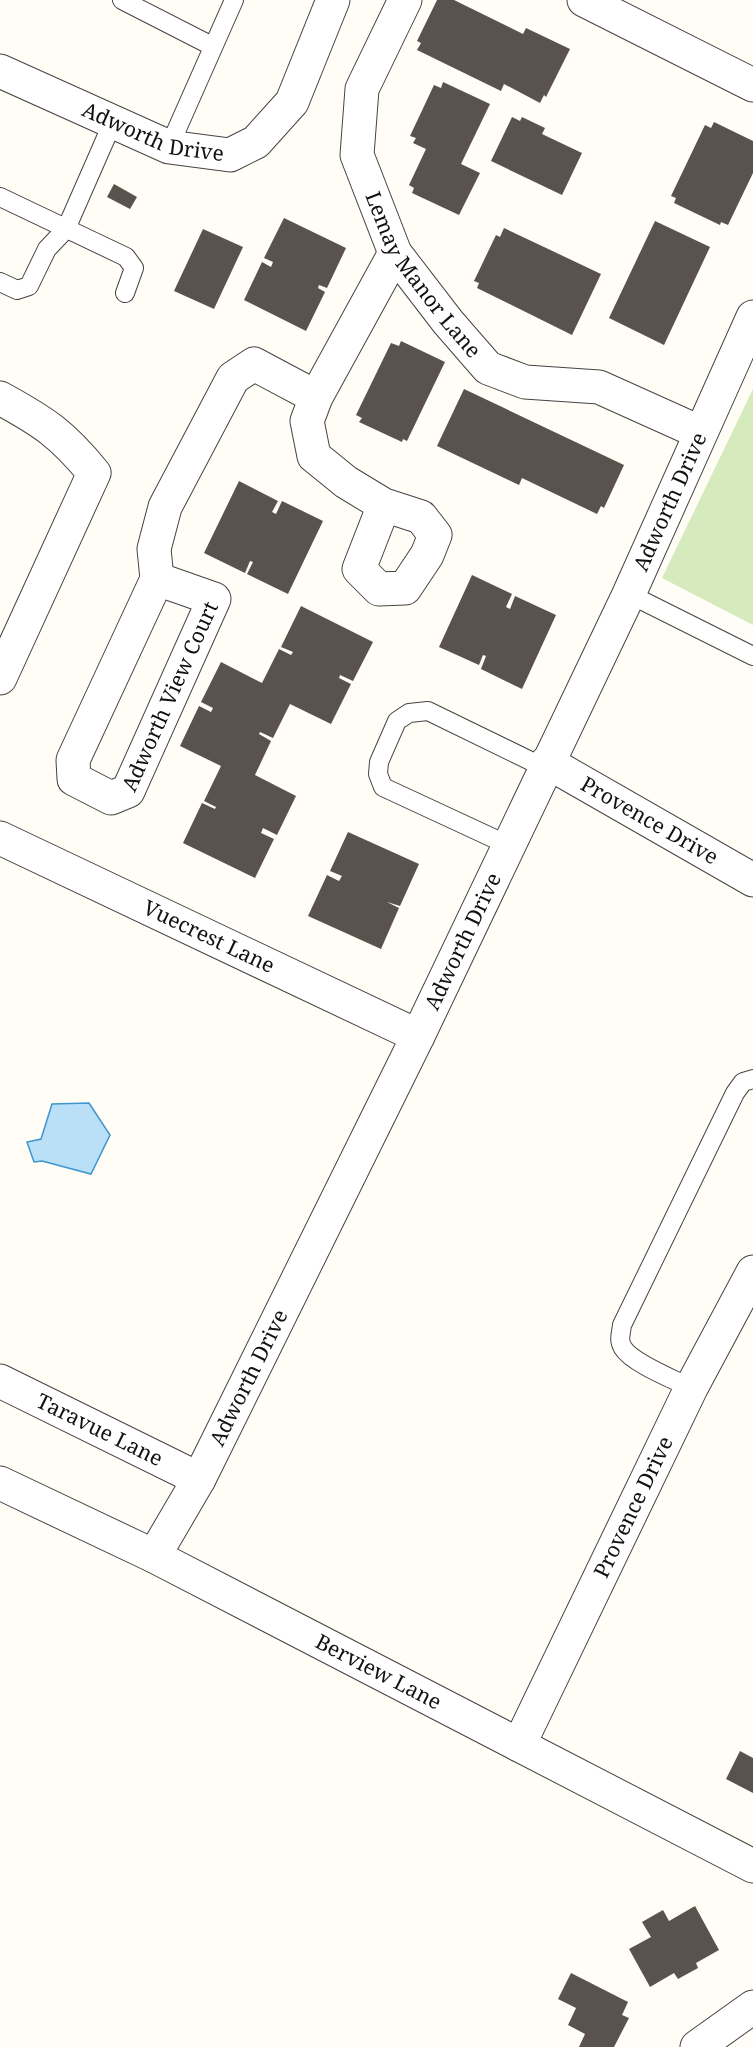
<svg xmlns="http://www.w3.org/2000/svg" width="753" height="2047" font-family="'Noto Serif',serif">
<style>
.green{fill:#d5ebbd}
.water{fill:#b9e0f7;stroke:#3f96cf;stroke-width:1.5}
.building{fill:#5a524d}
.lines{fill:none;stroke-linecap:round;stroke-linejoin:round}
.lane-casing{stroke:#444;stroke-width:20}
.street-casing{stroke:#444;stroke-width:35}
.lane{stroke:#fff;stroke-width:18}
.street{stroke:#fff;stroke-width:33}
.labels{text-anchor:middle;stroke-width:6;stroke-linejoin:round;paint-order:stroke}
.street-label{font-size:21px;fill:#111;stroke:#fff}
</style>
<rect width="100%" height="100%" fill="#fffdf5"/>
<!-- green -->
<path class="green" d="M753 389V625L662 578Z"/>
<!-- water -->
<path class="water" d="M89 1103 110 1135 91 1174 42 1161 34 1162 27 1142 41 1139 52 1104Z"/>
<!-- building -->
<path class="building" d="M437 0H454L523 34 526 28 570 49 546 97 544 95 540 103 504 84 501 91 417 50 421 43 417 41Z
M443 82 490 104 461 164 480 173 459 215 412 193 414 188 409 185 426 149 413 143 416 138 410 136 434 85 441 88Z
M512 117 520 121 522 117 545 128 542 134 582 153 562 195 491 161Z
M714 122 753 141V173L728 225 721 222 720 225 674 203 676 198 671 196 705 125 711 128Z
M114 184 137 197 130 209 107 197Z
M284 218 346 248 327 288 319 285 318 288 325 292 306 331 244 300 262 262 271 267 273 262 264 258Z
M655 221 710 247 664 345 609 318Z
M504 228 601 274 572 335 477 288 479 283 474 281 496 235 500 237Z
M203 229 243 247 214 309 174 291Z
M401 341 445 362 407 441 403 439 402 442 359 422 362 418 356 415 391 343 399 346Z
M464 389 624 465 604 508 601 506 597 514 522 478 519 485 437 446Z
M239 481 278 501 272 512 276 514 282 501 323 521 288 594 247 574 253 562 250 561 245 573 204 553Z
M472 575 512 594 506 607 510 609 515 596 556 615 522 689 481 669 486 656 483 655 479 665 439 647Z
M301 606 373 642 353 681 340 675 339 678 351 684 331 724 290 704 273 738 260 732 259 734 271 741 255 775 296 796 277 835 263 828 261 833 274 839 255 878 183 843 202 803 215 809 216 807 204 801 221 766 180 746 199 706 211 712 213 708 201 702 221 662 262 683 279 649 291 655 293 652 281 647Z
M348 832 419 864 400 906 387 902 399 908 381 949 308 916 327 875 339 881 342 876 330 871Z
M740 1751 753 1758V1793L726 1779Z
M695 1906 719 1950 696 1963 698 1968 678 1979 674 1973 650 1987 629 1949 651 1937 642 1922 663 1910 669 1921Z
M571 1973 628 2002 622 2015 629 2018 614 2047H579L585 2034 568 2025 576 2008 558 1999Z"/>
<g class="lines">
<defs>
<path id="lane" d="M122 0 212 46
M169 147 234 0
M0 197 126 257 134 268 125 293
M0 282 17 290 29 286 47 249 66 229 112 124
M629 594 753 656
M508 845 383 787 378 774 379 762 397 721 409 713 428 711 545 768
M691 1388C675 1380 632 1363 623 1348 618 1340 621 1334 622 1325L735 1093 743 1082 753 1079"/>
<g id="street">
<path id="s1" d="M405 0 362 89 357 155 395 253 448 322 488 368 525 382 599 387 699 432"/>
<path d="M584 0 753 85"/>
<path id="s2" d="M0 71 169 147 230 155 256 142 292 102 333 0"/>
<path d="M0 398C44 422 62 434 94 473L0 678"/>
<path d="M384 505 359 569 379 589 405 588 427 555 435 535 421 517 384 505 346 482 314 456 307 421 316 397 395 253"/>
<path id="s3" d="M157 579 73 760 74 779 111 798 128 791 214 599 157 579 154 549 165 507 233 378 254 364 316 397"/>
<path id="s4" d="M547 762 753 880"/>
<path id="s5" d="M0 838 418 1036"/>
<path id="s6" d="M0 1381 199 1479"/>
<path id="s7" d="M0 1483 154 1556 753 1866"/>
<path id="s8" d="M154 1556 199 1479 418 1036 629 594 753 317"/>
<path id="s9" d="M519 1745 691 1388 753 1272"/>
<path d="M697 2047 753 2007"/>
</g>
</defs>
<!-- lane casing -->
<use href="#lane" class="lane-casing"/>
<!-- street casing -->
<use href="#street" class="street-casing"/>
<!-- lane -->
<use href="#lane" class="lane"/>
<!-- street -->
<use href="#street" class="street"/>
</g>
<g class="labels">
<!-- street labels -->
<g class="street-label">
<text dy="7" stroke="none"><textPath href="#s2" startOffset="166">Adworth Drive</textPath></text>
<text dy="7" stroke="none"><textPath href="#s1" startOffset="303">Lemay Manor Lane</textPath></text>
<text dy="7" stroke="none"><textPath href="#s8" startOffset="1174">Adworth Drive</textPath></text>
<text dy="7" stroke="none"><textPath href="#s3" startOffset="382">Adworth View Court</textPath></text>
<text dy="7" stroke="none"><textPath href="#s4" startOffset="118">Provence Drive</textPath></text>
<text dy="7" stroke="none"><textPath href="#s5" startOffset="231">Vuecrest Lane</textPath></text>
<text dy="7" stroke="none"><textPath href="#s8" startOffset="688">Adworth Drive</textPath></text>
<text dy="7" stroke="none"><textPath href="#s8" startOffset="202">Adworth Drive</textPath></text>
<text dy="7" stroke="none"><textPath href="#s6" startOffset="111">Taravue Lane</textPath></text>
<text dy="7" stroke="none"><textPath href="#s9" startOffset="264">Provence Drive</textPath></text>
<text dy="7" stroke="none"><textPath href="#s7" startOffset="423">Berview Lane</textPath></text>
</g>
</g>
</svg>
